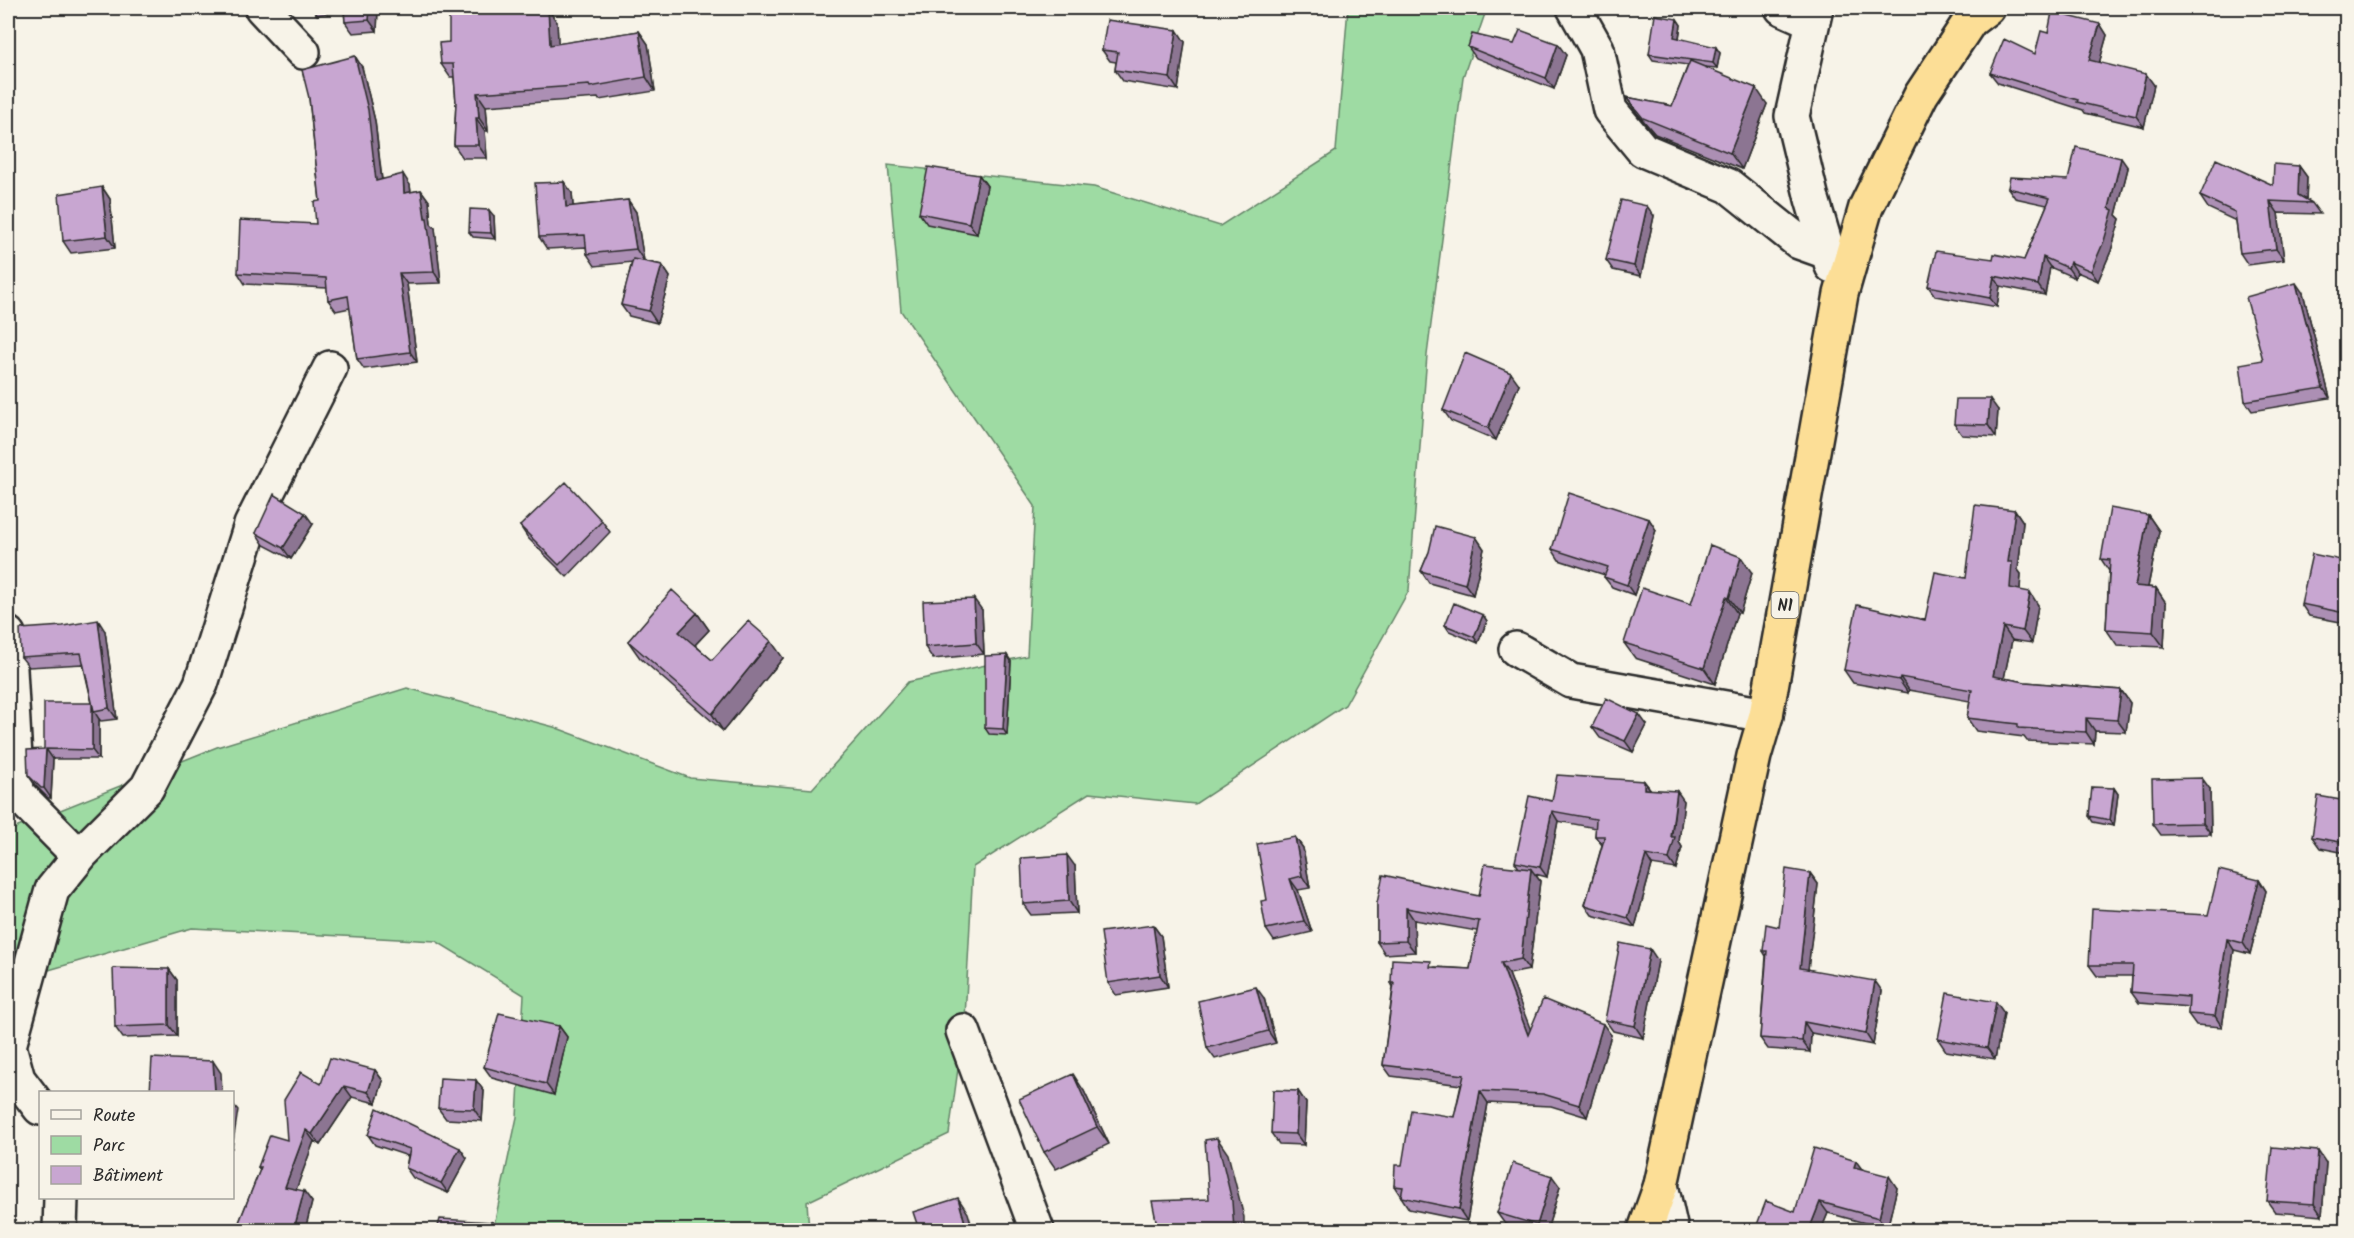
<svg xmlns="http://www.w3.org/2000/svg" width="2354" height="1238" font-family="Kalam,sans-serif">
<style>
.green{fill:#9edba3;stroke:#648367;stroke-width:1.5}
.lines{fill:none;stroke-linecap:round;stroke-linejoin:round}
.minor-casing{stroke:#2b2b2b;stroke-width:38}
.highway-casing{stroke:#2b2b2b;stroke-width:38}
.minor{stroke:#f7f3e8;stroke-width:33}
.highway{stroke:#fcde96;stroke-width:33}
.wall{fill:#ac8fb4;stroke:#2b2b2b;stroke-width:1.5}
.shaded-wall{fill:#8c7492;stroke:#2b2b2b;stroke-width:1.5}
.building{fill:#c8a6d1;stroke:#2b2b2b;stroke-width:1.5}
.labels{text-anchor:middle;stroke-width:5;stroke-linejoin:round;paint-order:stroke}
.shield{fill:#f7f3e8;stroke:#686764;stroke-width:1.5}
.shield-label{font-size:16px;font-weight:bold;fill:#2b2b2b}
</style>
<rect width="100%" height="100%" fill="#f7f3e8"/>
<filter id="ink" filterUnits="userSpaceOnUse"><feTurbulence type="fractalNoise" baseFrequency=".0167" numOctaves="2"/><feDisplacementMap in="SourceGraphic" scale="12" xChannelSelector="R" yChannelSelector="G"/><feConvolveMatrix kernelMatrix="1 2 1 2 8 2 1 2 1" color-interpolation-filters="sRGB"/></filter>
<g filter="url(#ink)">
<!-- green -->
<path class="green" d="M1348 8H1487L1463 77 1427 355 1409 590 1345 705 1195 804 1089 793 973 867 965 1018 949 1134 807 1202 809 1230H493L517 1117 524 995 436 941 192 928 8 982V831L217 747 407 688 554 727 690 778 812 789 908 682 1027 656 1035 506 901 311 888 165 1094 187 1220 226 1336 151Z"/>
<g class="lines">
<defs>
<path id="minor" d="M262 8 303 52
M1574 8 1597 49 1610 110 1643 150 1729 186 1799 242 1827 252
M1782 8 1811 21
M1816 8 1792 116 1812 199 1832 266
M8 634 17 794
M1516 649 1571 681 1766 715
M8 784 79 856
M963 1031 1037 1230
M40 1108 18 1079 9 1046 52 890 82 853 147 788 201 684 251 525 330 368
M1661 1185 1671 1230
M60 1230 61 1198"/>
<path id="highway" d="M1645 1230 1661 1185 1754 756 1766 715 1841 294 1866 207 1921 95 1970 21 1987 8"/>
</defs>
<!-- minor casing -->
<use href="#minor" class="minor-casing"/>
<!-- highway casing -->
<use href="#highway" class="highway-casing"/>
<!-- minor -->
<use href="#minor" class="minor"/>
<!-- highway -->
<use href="#highway" class="highway"/>
</g>
<!-- wall -->
<path class="wall" d="M312 8H378L377 31 353 33 345 22 344 11 317 15Z
M494 8V13L557 22 558 44 639 31 648 44 655 91 599 100 598 98 486 106 488 131H485L487 158H463L454 145 456 102 454 77H450L441 64 449 42Z
M2255 8H2313V11H2258Z
M1677 19 1681 25 1679 39 1720 53 1717 68 1704 67 1767 104 1742 169 1655 134 1637 113 1626 97 1672 106 1688 65 1653 60 1649 54Z
M2100 24 2107 35 2099 63 2154 85 2144 127 2085 113 2083 110 1998 83 1990 73 2035 54 2048 33Z
M1185 42 1178 90 1123 81 1115 70 1116 62 1110 61 1102 50Z
M1514 44 1566 55 1554 89 1476 58 1468 47Z
M362 67 375 121 382 179 410 185 411 192 421 190 429 201 431 224 435 228 441 283 407 284 417 362 364 369 357 359 350 308 336 311 328 300 327 288 245 284 238 273 316 224 320 201 309 98Z
M8 118 12 145 8 146Z
M2299 166 2307 177 2306 200 2312 203 2320 214 2278 213 2284 260 2248 265 2240 253 2236 221 2208 208 2200 196 2273 185Z
M2128 168 2116 215 2120 219 2111 251 2098 281 2077 272 2075 278 2050 267 2045 295 2000 286 1997 307 1935 296 1928 286 1993 259 2024 260 2047 205 2015 198 2008 188 2068 180Z
M979 175 987 186 977 234 927 224 919 213Z
M564 182 572 193 573 206 628 200 636 212 644 261 662 265 670 277 657 323 629 316 621 305 632 262 595 266 587 254 586 247 547 249 539 237Z
M102 187 110 199 115 248 71 253 63 241Z
M494 216 495 239 473 237 469 232Z
M1654 216 1641 276 1613 270 1606 260Z
M2303 293 2330 398 2252 411 2245 401 2263 360Z
M1519 384 1496 440 1451 421 1443 410Z
M1998 410 1996 437 1962 435 1954 424Z
M2015 510 2023 522 2018 570 2021 574 2020 590 2038 605 2032 643 2012 640 2004 678 2025 682 2121 690 2130 703 2126 732 2095 731 2094 744 2027 741 2024 737 1976 731 1967 718 1970 701 1909 690 1908 693 1853 683 1844 670 1925 620 1966 578Z
M2148 515 2159 531 2148 587 2156 588 2166 603 2164 647 2117 645 2106 629 2109 571 2101 559Z
M1649 519 1656 530 1634 595 1612 587 1604 577 1605 575 1559 560 1552 549Z
M602 521 610 532 567 577 528 538 520 526Z
M313 524 291 559 264 545 256 533Z
M1476 537 1484 549 1473 595 1429 583 1421 571 1429 552Z
M2346 561V623L2309 616 2301 604Z
M1752 573 1740 613H1737L1715 684 1635 658 1624 643 1691 604Z
M982 610 984 654 933 659 925 647Z
M697 613 709 630 695 645 712 660 783 658 723 731 640 658 628 641Z
M1483 615 1487 621 1478 643 1449 631 1445 625Z
M105 631 117 719 101 721 99 719V759H53L51 798H48L35 785 28 775 44 749 92 703 83 664 29 667 21 657Z
M1011 661 1007 735 989 734 985 728Z
M1647 725 1633 752 1600 738 1592 727Z
M1644 781 1651 790 1684 801 1679 842 1682 847 1676 869 1652 865 1635 927 1592 915 1585 905 1602 845 1595 836 1596 828 1558 821 1547 877 1535 874 1540 881 1529 970 1509 974 1530 1030 1611 1035 1587 1117 1551 1106 1488 1103 1467 1221 1409 1209 1394 1186 1402 1165 1454 1117 1461 1085 1391 1076 1383 1065 1393 987 1391 983 1435 967 1470 969 1477 931 1414 920 1415 952 1385 954 1377 942V903L1479 896 1519 868 1515 862 1552 801Z
M2114 788 2118 794 2114 826 2093 822 2089 816Z
M2210 789 2211 834 2161 835 2153 824Z
M2346 801V853L2320 848 2312 837Z
M1295 837 1303 848 1310 888 1298 890 1312 932 1274 941 1266 929 1267 900Z
M1075 866 1077 913 1031 915 1023 904Z
M1810 873 1818 884 1808 969 1882 991 1873 1045 1811 1033 1810 1052 1768 1049 1760 1038 1766 956 1763 951 1779 927Z
M2259 880 2266 891 2250 954 2234 950 2222 1027 2196 1025 2188 1014 2189 1007 2139 1003 2131 992 2132 976H2097L2089 965 2208 915Z
M1153 925 1161 936 1168 987 1116 995 1108 983Z
M1658 961 1643 1038 1613 1031 1605 1020Z
M169 969 177 980V1036L123 1038 115 1027Z
M1264 998 1276 1043 1215 1059 1207 1048Z
M2004 1013 1995 1059 1946 1051 1938 1039Z
M559 1026 567 1037 554 1095 492 1078 484 1067Z
M375 1070 383 1081 376 1103 352 1097 320 1145 314 1141 296 1189 312 1202 305 1230H236L260 1170 258 1167 287 1140 321 1084Z
M484 1091 482 1121 446 1119 438 1108Z
M1084 1091 1109 1144 1056 1169 1044 1152Z
M1298 1091 1306 1103 1304 1145 1279 1144 1271 1133Z
M368 1135 467 1158 448 1193 413 1178 406 1168 408 1156 375 1145Z
M2326 1163 2322 1216 2275 1212 2267 1201Z
M1862 1169 1897 1188 1887 1229 1828 1213 1821 1230H1755L1795 1212Z
M1560 1187 1547 1230H1526L1505 1224 1497 1213Z"/>
<!-- shaded-wall -->
<path class="shaded-wall" d="M370 8H378L377 31 369 20Z
M485 8H494V27L485 14Z
M548 9 557 22 559 58 550 45Z
M1677 19 1681 25 1678 43 1674 37Z
M2100 24 2107 35 2097 71 2089 60Z
M1177 30 1185 42 1178 90 1170 78Z
M639 31 648 44 655 91 646 77Z
M1558 44 1566 55 1554 89 1546 78Z
M1716 47 1720 53 1717 68 1713 63Z
M355 56 362 67 375 121 383 191 376 181Z
M2146 74 2154 85 2144 127 2136 116Z
M1756 88 1767 104 1742 169 1730 153Z
M477 93 486 106 488 131 479 118Z
M8 118 12 145 8 138Z
M476 118 485 131 487 158 478 145Z
M2121 158 2128 168 2116 215 2120 219 2111 251 2098 281 2091 271 2109 208Z
M2299 166 2307 177 2306 203 2298 195Z
M403 174 410 185 412 203 404 193Z
M979 175 987 186 977 234 969 223Z
M564 182 572 193 574 218 566 207Z
M102 187 110 199 115 248 107 236Z
M421 190 429 201 431 224 435 228 441 283 434 272 425 218Z
M628 200 636 212 644 261 636 249Z
M2270 201 2278 213 2284 260 2276 249Z
M1647 206 1654 216 1641 276 1634 266Z
M489 210 494 216 495 239 491 233Z
M2043 257 2050 267 2045 295 2038 285Z
M2070 262 2077 272 2075 278 2068 268Z
M662 265 670 277 657 323 649 311Z
M399 273 407 284 417 362 410 352Z
M1994 276 2000 286 1997 307 1990 298Z
M2296 283 2303 293 2330 398 2323 388Z
M1511 373 1519 384 1496 440 1488 428Z
M1990 399 1998 410 1996 437 1988 425Z
M2015 510 2023 522 2018 570 2021 574 2019 600 2010 588 2008 562Z
M305 513 313 524 291 559 283 548Z
M2148 515 2159 531 2145 602 2135 586Z
M1649 519 1656 530 1634 595 1627 585Z
M1476 537 1484 549 1473 595 1465 584Z
M1741 557 1752 573 1740 613 1729 598Z
M2156 588 2166 603 2164 647 2153 632Z
M2030 592 2038 605 2032 643 2023 631Z
M1726 597 1737 613 1715 684 1704 668Z
M974 599 982 610 984 654 976 643Z
M697 613 709 630 691 649 679 632Z
M1483 615 1487 621 1478 643 1474 637Z
M98 620 105 631 117 719 109 708Z
M2003 627 2012 640 2002 688 1993 676Z
M771 641 783 658 723 731 712 714Z
M1007 655 1011 661 1007 735 1003 729Z
M1900 677 1909 690 1908 693 1899 680Z
M2121 690 2130 703 2126 732 2117 720Z
M92 703 94 711 99 719V759L92 750Z
M1639 714 1647 725 1633 752 1625 741Z
M2086 718 2095 731 2094 744 2086 732Z
M46 749 53 759 51 798 44 788Z
M2202 778 2210 789 2211 834 2203 823Z
M1644 781 1651 790 1644 789Z
M2114 788 2118 794 2114 826 2110 820Z
M1677 791 1684 801 1679 842 1682 847 1676 869 1669 859Z
M1552 811 1558 821 1547 877 1540 867Z
M1295 837 1303 848 1310 888 1302 876Z
M1067 855 1075 866 1077 913 1069 901Z
M1646 855 1652 865 1635 927 1628 918Z
M1531 869 1540 881 1529 970 1521 959Z
M1810 873 1818 884 1807 978 1800 968Z
M1290 879 1298 890 1312 932 1304 921Z
M2259 880 2266 891 2250 954 2243 943Z
M1406 908 1414 920 1415 952 1406 941Z
M1153 925 1161 936 1168 987 1160 975Z
M2227 939 2234 950 2222 1027 2215 1016Z
M1650 949 1658 961 1643 1038 1635 1026Z
M1501 963 1509 974 1537 1046 1528 1035Z
M169 969 177 980V1036L169 1025Z
M1875 981 1882 991 1873 1045 1866 1034Z
M1256 987 1264 998 1276 1043 1268 1031Z
M1996 1002 2004 1013 1995 1059 1987 1048Z
M1804 1022 1811 1033 1810 1052 1802 1041Z
M1603 1024 1611 1035 1587 1117 1579 1105Z
M559 1026 567 1037 554 1095 546 1084Z
M213 1061 221 1073 222 1092H215Z
M375 1070 383 1081 376 1103 368 1092Z
M1073 1074 1084 1091 1109 1144 1097 1127Z
M476 1080 484 1091 482 1121 474 1109Z
M344 1086 352 1097 320 1145 312 1134Z
M1298 1091 1306 1103 1304 1145 1296 1134Z
M1480 1091 1488 1103 1467 1221 1459 1209Z
M232 1103 238 1110 232 1149Z
M306 1130 314 1141 293 1198 285 1187Z
M1217 1138 1228 1154 1244 1217V1230H1234Z
M460 1148 467 1158 448 1193 441 1183Z
M2318 1151 2326 1163 2322 1216 2314 1204Z
M1856 1161 1864 1172 1854 1167Z
M1552 1176 1560 1187 1547 1230H1540L1537 1225Z
M1889 1176 1897 1188 1887 1229 1879 1218Z
M304 1191 312 1202 305 1230H296L294 1229Z
M958 1198 968 1213 973 1230H967Z
M1820 1202 1828 1213 1821 1230H1809Z
M492 1222 498 1230H489Z"/>
<!-- building -->
<path class="building" d="M344 8H370L369 20 345 22Z
M449 8H485V14L548 9 550 45 639 31 646 77 590 87 589 85 477 93 479 118H476L478 145H454L456 102 453 64H441L439 43 449 42Z
M2052 12 2100 24 2089 60 2146 74 2136 116 2077 102 2078 100 1990 73 2004 39 2035 54 2041 31 2048 33Z
M1655 15 1677 19 1674 37 1716 47 1713 63 1649 54Z
M1107 20 1177 30 1170 78 1115 70 1118 52 1102 50Z
M1520 30 1558 44 1546 78 1468 47 1472 34 1514 44Z
M355 56 368 110 376 181 403 174 404 193 421 190 425 218H427L434 272 399 273 410 352 357 359 348 296 328 300 326 278 238 273 240 220 316 224 314 202 320 201 309 98 302 70Z
M1690 61 1756 88 1730 153 1643 118 1626 97 1672 106Z
M2076 147 2121 158 2109 208 2113 210 2104 241 2091 271 2070 262 2068 268 2043 257 2038 285 1994 276 1990 298 1928 286 1936 251 1993 259 1994 254 2024 260 2050 198 2008 188 2010 177 2068 180Z
M2216 159 2273 185 2274 164 2299 166 2298 195 2312 203 2270 201 2276 249 2240 253 2235 212 2200 196Z
M928 167 979 175 969 223 919 213Z
M564 182 566 207 628 200 636 249 587 254 585 235 539 237 535 183Z
M102 187 107 236 63 241 59 194Z
M1621 200 1647 206 1634 266 1606 260Z
M470 209 489 210 491 233 469 232Z
M633 259 662 265 649 311 621 305Z
M2296 283 2323 388 2245 401 2240 364 2263 360 2246 297Z
M1465 353 1511 373 1488 428 1443 410Z
M1956 399H1990L1988 425 1954 424Z
M566 482 602 521 559 565 520 526Z
M1569 493 1649 519 1627 585 1604 577 1608 567 1552 549Z
M274 494 305 513 283 548 256 533Z
M1975 505 2015 510 2008 562H2012L2010 588 2030 592 2023 631 2003 627 1993 676 2025 682 2121 690 2117 720 2086 718V732L2018 728V724L1967 718 1972 690 1900 677 1899 680 1844 670 1857 605 1925 620 1935 572 1966 578Z
M2110 508 2148 515 2135 586 2156 588 2153 632 2106 629 2110 560 2101 559Z
M1435 526 1476 537 1465 584 1421 571 1429 552Z
M1710 545 1741 557 1729 598 1726 597 1704 668 1624 643 1642 588 1691 604Z
M2312 554 2346 561V608L2345 613 2301 604Z
M672 590 697 613 679 632 712 660 748 621 771 641 712 714 628 641Z
M974 599 976 643 925 647 923 601Z
M1454 603 1483 615 1474 637 1445 625Z
M98 620 109 708 94 711 81 653 21 657 20 629 63 626Z
M1007 655 1003 729 985 728V656Z
M1606 698 1639 714 1625 741 1592 727Z
M44 703H92V750L46 749 44 788H41L28 775 27 750 44 749Z
M1557 775 1644 781V789L1677 791 1671 837H1675L1669 859 1646 855 1628 918 1585 905 1605 836H1595L1596 819 1552 811 1540 867 1515 862 1529 796 1552 801Z
M2202 778 2203 823 2153 824 2152 779Z
M2092 787 2114 788 2110 820 2089 816Z
M2318 796 2346 801V843L2312 837Z
M1295 837 1302 876 1290 879 1304 921 1266 929 1261 901 1267 900 1257 844Z
M1067 855 1069 901 1023 904 1021 858Z
M1485 864 1531 869 1521 959 1501 963 1528 1035 1543 999 1603 1024 1579 1105 1543 1094 1480 1091 1459 1209 1401 1197 1403 1187 1394 1186 1395 1165H1402L1411 1110 1454 1117 1464 1075 1383 1065 1394 983H1391L1392 959 1431 961 1430 967 1470 969 1479 921 1406 908V941L1377 942V903L1383 875 1479 896Z
M1786 869 1810 873 1800 968 1875 981 1866 1034 1804 1022 1802 1041 1760 1038 1767 951H1763L1766 924 1779 927Z
M2219 870 2259 880 2243 943 2227 939 2215 1016 2188 1014 2189 997 2131 992 2133 965H2089L2092 909 2208 915Z
M1153 925 1160 975 1108 983 1101 932Z
M1620 943 1650 949 1635 1026 1605 1020Z
M113 968 169 969V1025L115 1027Z
M1256 987 1268 1031 1207 1048 1198 1001Z
M1947 993 1996 1002 1987 1048 1938 1039Z
M499 1013 559 1026 546 1084 484 1067Z
M152 1058 213 1061 215 1092H150Z
M330 1058 375 1070 368 1092 344 1086 312 1134 306 1130 285 1187 304 1191 294 1229 289 1227 288 1230H236L261 1167H258L270 1135 287 1140 284 1100 301 1072 321 1084Z
M1073 1074 1097 1127 1044 1152 1019 1099Z
M440 1078 476 1080 474 1109 438 1108Z
M1273 1090 1298 1091 1296 1134 1271 1133Z
M377 1108 460 1148 441 1183 406 1168 410 1149 368 1135Z
M1217 1138 1232 1201 1234 1230H1158L1152 1201 1209 1199 1205 1140Z
M2272 1147 2318 1151 2314 1204 2267 1201Z
M1814 1148 1856 1161 1854 1167 1889 1176 1879 1218 1820 1202 1809 1230H1755L1766 1201 1795 1212Z
M1513 1163 1552 1176 1537 1225 1497 1213Z
M958 1198 967 1230H919L913 1212Z
M440 1219 492 1222 489 1230H437Z
M2039 1226 2040 1230H2018Z"/>
</g>
<g class="labels">
<!-- shield labels -->
<rect class="shield" x="1771.5" y="592" width="27" height="26" rx="4.5"/>
<g class="shield-label">
<text x="1785" y="611">N1</text>
</g>
</g>
<!-- margin -->
<rect width="2354" height="1238" fill="none" stroke="#f7f3e8" stroke-width="30"/>
<rect x="15" y="15" width="2324" height="1208" fill="none" stroke="#2b2b2b" stroke-width="2" filter="url(#ink)"/>
<!-- legend -->
<rect x="39" y="1091" width="195" height="108" fill="#f7f3e8" stroke="#a5a39c" stroke-width="1.5"/>
<rect x="51" y="1110" width="30" height="9" fill="#f7f3e8" stroke="#a5a39c" stroke-width="1.5"/>
<text x="93" y="1121" font-size="18" fill="#2b2b2b">Route</text>
<rect x="51" y="1136" width="30" height="18" fill="#9edba3" stroke="#a5a39c" stroke-width="1.5"/>
<text x="93" y="1151" font-size="18" fill="#2b2b2b">Parc</text>
<rect x="51" y="1166" width="30" height="18" fill="#c8a6d1" stroke="#a5a39c" stroke-width="1.5"/>
<text x="93" y="1181" font-size="18" fill="#2b2b2b">Bâtiment</text>
</svg>
